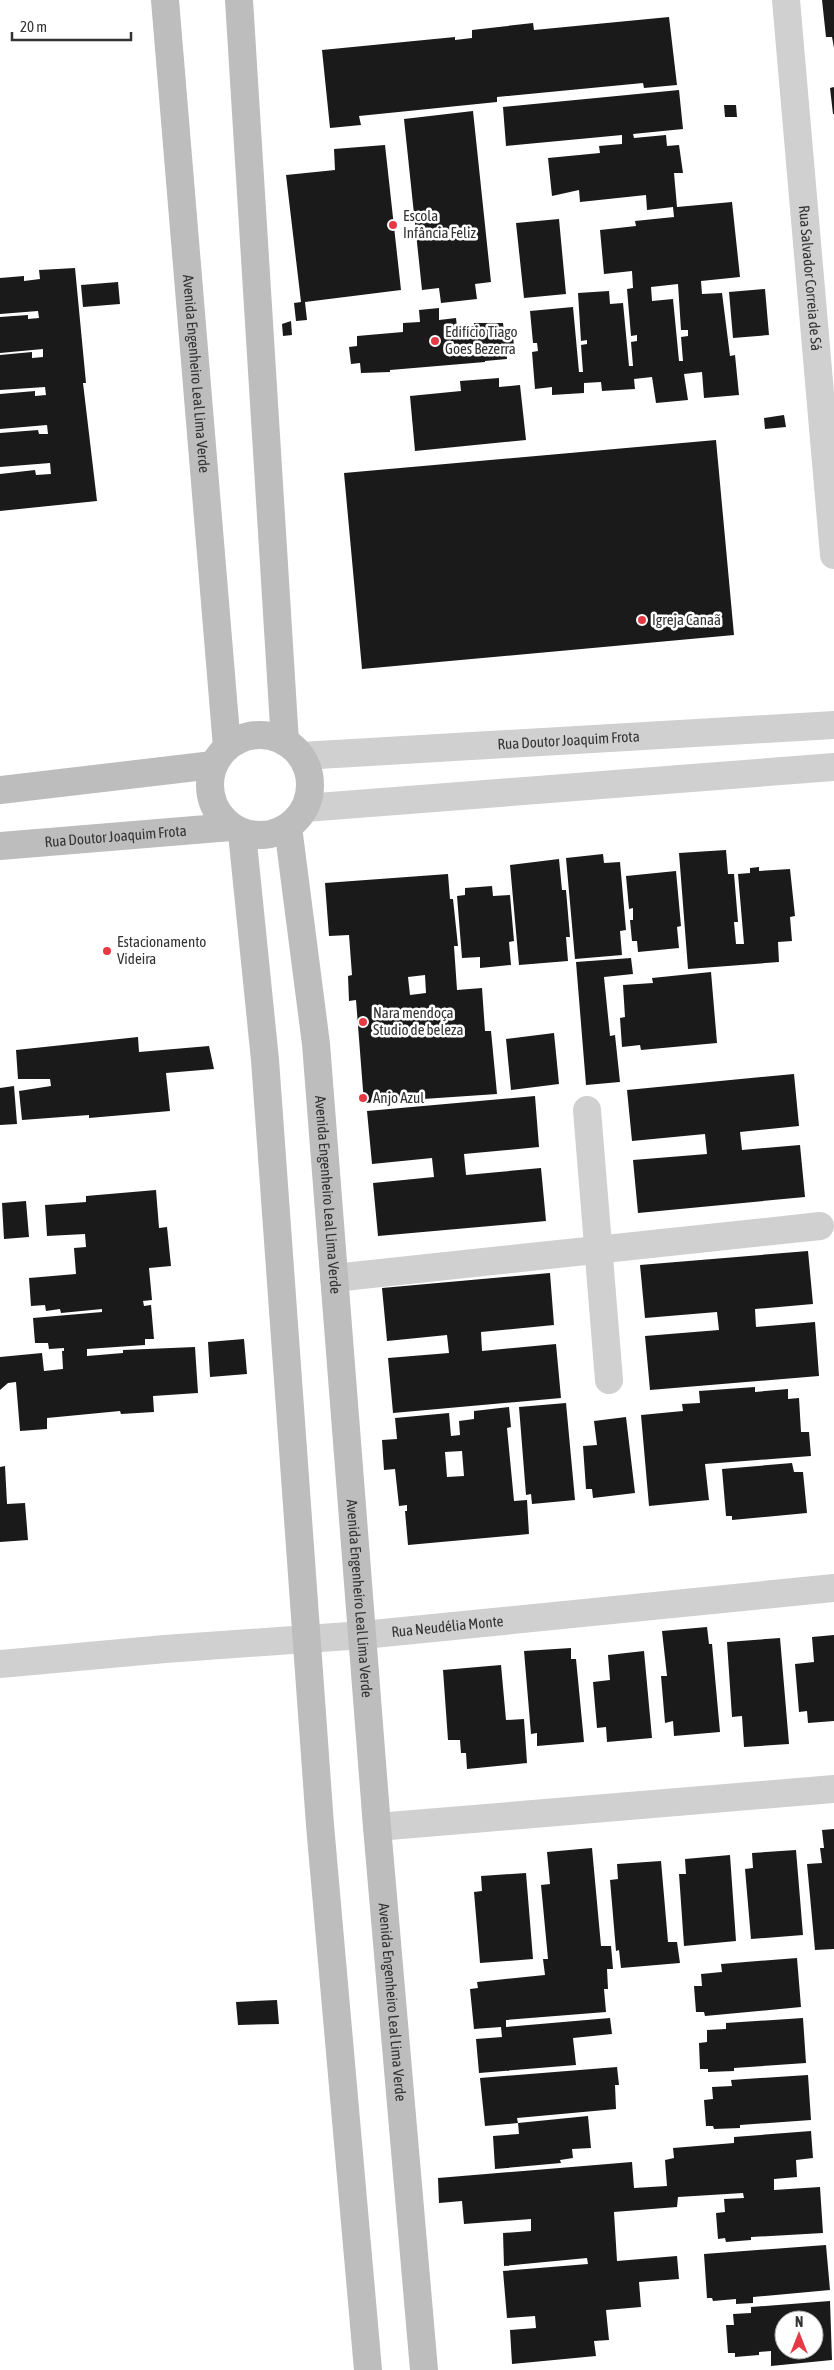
<svg xmlns="http://www.w3.org/2000/svg" width="834" height="2370" font-family="'Asap Condensed',sans-serif">
<style>
.building{fill:#1a1a1a;fill-rule:evenodd}
.lines{fill:none;stroke-linecap:round;stroke-linejoin:round}
.minor{stroke:#d0d0d0;stroke-width:28}
.tertiary{stroke:#d0d0d0;stroke-width:28}
.secondary{stroke:#bdbdbd;stroke-width:28}
.poi-dot{fill:#e63946;stroke:#fff;stroke-width:2}
.labels{text-anchor:middle;stroke-width:5;stroke-linejoin:round;paint-order:stroke}
.poi-label{font-size:15px;fill:#333;stroke:#fff;text-anchor:start}
.street-label{font-size:15px;fill:#333;stroke:#fff}
</style>
<rect width="100%" height="100%" fill="#fff"/>
<!-- building -->
<path class="building" d="M822 0H834V48L832 37H826Z
M669 17 677 85 644 88 643 83 497 97V102L359 116 361 125 330 128 322 50 455 37V40L472 38V30L533 23 534 30Z
M834 87V114H833L830 88Z
M679 90 683 129 633 134 634 138 666 135 667 146 679 145 683 173H674L677 207 732 202 740 277 701 281 702 294 722 293 730 356 735 355 739 395 704 398 702 372 684 374 688 400 656 403 652 377 634 379 635 389 602 391 601 382 584 383V393L552 395V387L535 389 532 352 538 351 537 343H533L530 311 573 307 579 372H583L581 345 587 344V340L581 341 578 293 609 291 610 304 623 303 629 366H633L631 342 637 341V335L631 336 627 289 633 288 632 271 604 274 600 230 636 226 635 221 674 217 673 207 647 210 646 195 580 202 579 190 552 196 548 158 600 153 599 146 622 144V135L506 146 503 107ZM678 284 681 330H688V336L681 337 683 361H679L673 299 652 301 651 287Z
M724 105H736L737 117H725Z
M473 111 491 282 475 284 477 299 441 303 439 288 422 290 404 119Z
M385 145 401 290 305 302 307 320 296 321 294 303 301 302 286 175 335 170 334 149Z
M559 219 566 294 524 298 516 223Z
M75 268 86 383H83L97 501 0 511V474L35 470 36 475 51 474 50 463 0 467V433L38 430 39 434H48L47 425 0 429V394L35 391V396L46 395 45 387 0 390V355L32 352V358L43 357V349L0 353V317L28 315V319L39 318 38 311 0 314V278L24 276V281L40 279 39 270Z
M118 282 120 304 83 307 81 285Z
M765 289 769 335 733 338 729 292Z
M439 308V320L456 318 457 327 474 326V323H503L504 332 513 331 514 349H506L507 359 485 361V362L390 370V372L361 373 360 363 351 364 349 347 357 346V336L403 332V323L420 322 419 310Z
M291 321 292 335 283 336 282 324Z
M499 378V387L520 385 526 440 415 451 410 396 461 391 460 381Z
M784 415 786 427 765 429 764 418Z
M716 440 734 635 362 669 344 473Z
M726 850 728 874H734L738 922H734L736 944H744L738 874 750 873V868L759 867V871L790 869 795 916 790 917 792 941 778 942 779 962 688 969 679 853Z
M603 854 604 863 620 862 626 930 620 931 622 955 575 959 566 858Z
M559 859 562 890H566L570 937H566L568 961 519 965 510 865Z
M676 871 681 926 677 927 679 948 638 952 637 941H632L630 920H633V908L629 909 626 876Z
M448 874 450 899H453L458 946H454L457 990 482 988 485 1031H491L497 1094 364 1103 356 1000 349 1001 348 976 352 975 349 935 329 936 325 883ZM425 975 426 993 410 995 408 977Z
M492 886 493 896 510 895 514 941 509 942 511 965 480 968V957L462 958 457 896 465 895V888Z
M631 958 633 974 604 977 610 1036 615 1035 620 1082 586 1085 576 962Z
M711 972 717 1043 641 1050 640 1045 622 1047 620 1018 625 1017 623 985 653 983 652 978Z
M554 1033 559 1084 511 1090 506 1039Z
M138 1037 139 1052 209 1046 214 1069 166 1073 170 1111 89 1118V1115L22 1120 19 1091 51 1086 50 1079H18L16 1050Z
M794 1074 799 1126 740 1132 742 1150 800 1145 805 1197 638 1213 633 1160 707 1154 705 1134 632 1141 627 1090Z
M14 1086 17 1124 0 1125V1088Z
M535 1096 539 1147 464 1154 466 1175 541 1168 546 1221 378 1236 373 1183 434 1177 432 1158 372 1164 367 1111Z
M156 1190 159 1228 167 1227 171 1266 149 1268 152 1300 143 1301 144 1306 151 1305 154 1339H145V1345L87 1349V1356L123 1353V1350L195 1347 198 1393 153 1396 154 1412 121 1414 120 1411 47 1418V1429L20 1431 16 1382 8 1383 0 1390V1357L42 1353 44 1371 63 1369 62 1351H64V1348L49 1349 48 1343H35L33 1318 102 1312V1309L61 1313 60 1309 46 1311 45 1305 31 1306 29 1278 76 1274 74 1248 86 1247 85 1234 47 1236 45 1205 86 1202V1196Z
M26 1201 29 1237 4 1239 2 1203Z
M808 1251 813 1304 755 1309 756 1327 815 1322 819 1376 650 1390 645 1336 719 1330 717 1312 645 1318 640 1265Z
M550 1273 554 1325 481 1332 482 1351 556 1344 561 1398 393 1413 388 1358 449 1353 447 1335 387 1341 382 1288Z
M244 1339 247 1374 210 1377 208 1342Z
M755 1387V1392L788 1389V1399L799 1398 801 1432H809L811 1456 705 1464 709 1500 649 1506 641 1415 683 1411 682 1404 700 1403 699 1391Z
M566 1403 575 1500 532 1504 531 1494 526 1495 519 1407Z
M509 1407 511 1427 507 1428 514 1501 527 1500 529 1534 408 1545 405 1511H407V1505L399 1506 395 1469 384 1470 382 1440 397 1439 395 1418 449 1413 451 1436 460 1435 459 1421 474 1419V1411ZM462 1451 464 1476 447 1477 445 1452Z
M626 1417 635 1493 593 1498 592 1489H586L583 1446 597 1445 594 1421Z
M792 1463 794 1472H803L807 1513 732 1520V1516H726L722 1469Z
M5 1466 7 1504 25 1503 28 1540 0 1542V1467Z
M707 1627 709 1644H712L720 1732 674 1736 673 1721 665 1723 661 1676H667L662 1631Z
M834 1635V1721L808 1723 807 1711 799 1712 795 1664 814 1662 812 1637Z
M780 1638 789 1744 744 1747 742 1716 732 1717 727 1642Z
M571 1648V1659H576L584 1742 537 1746V1733L531 1734 524 1651Z
M644 1651 652 1738 607 1742 606 1727 597 1728 593 1682 610 1680 608 1655Z
M501 1665 506 1720 524 1719 527 1763 467 1769 466 1753H461L460 1740H448L443 1670Z
M834 1829V1949L815 1950 807 1864 822 1863 820 1848H824L822 1830Z
M592 1848 601 1946H611L613 1969H607L608 1989H604L606 2012 506 2020V2027L610 2018 612 2034 573 2038 576 2065 479 2073 476 2039 502 2037 501 2027 474 2029 470 1989 478 1988 477 1982 545 1975 543 1959H548L541 1885 550 1884 547 1852Z
M796 1850 803 1935 751 1939 745 1869 753 1868 752 1853Z
M730 1855 736 1941 684 1946 679 1874H686L685 1859Z
M661 1861 668 1942H677L680 1963 621 1968 619 1950 616 1951 610 1880 618 1879 617 1864Z
M526 1873 533 1959 480 1963 474 1892 482 1891 481 1876Z
M797 1958 801 2007 705 2016 704 2012H696L694 1986H702L701 1974 722 1972 721 1964Z
M277 2000 279 2024 238 2025 236 2002Z
M803 2018 806 2063 734 2068V2071L708 2072V2069H700L699 2043 707 2042V2030L726 2029V2023Z
M617 2067 619 2085H615L616 2109 517 2118 518 2123 485 2126 480 2078Z
M808 2075 811 2120 740 2125V2128L714 2129 713 2126H706L704 2100 713 2099 712 2087 732 2086 731 2080Z
M588 2116 591 2148 572 2149 573 2158 560 2160 561 2163 495 2169 493 2136 519 2134 518 2123Z
M811 2131 813 2158 796 2160 797 2177 774 2179V2190L820 2187 823 2233 751 2237V2240L726 2242 725 2238 718 2239 716 2213 725 2212 724 2199 744 2198 743 2193 678 2197 677 2207 614 2212 617 2261 677 2256 679 2279 639 2282 641 2307 606 2310 609 2340 594 2341 596 2356 512 2364 510 2330 536 2328 535 2316 507 2318 503 2271 588 2264 587 2258 504 2266 503 2233 531 2231V2219L464 2224 462 2201 439 2203 438 2178 632 2162 634 2188 667 2186 665 2160 674 2158 673 2148 734 2143V2137Z
M826 2245 830 2290 753 2297V2303L736 2304V2299L713 2301 712 2298H707L704 2254Z
M830 2301 832 2360 771 2366V2351L759 2352V2355L735 2357V2353H728L726 2325H734L733 2314 751 2313V2307ZM784 2320H814V2350H784Z"/>
<g class="lines">
<!-- minor -->
<g class="minor">
<path id="s1" d="M786 0 834 555"/>
<path d="M587 1110 609 1380"/>
<path d="M334 1278 820 1226"/>
<path id="s2" d="M0 1664 165 1649 363 1635 834 1588"/>
<path d="M377 1827 834 1789"/>
</g>
<!-- tertiary -->
<g class="tertiary">
<path id="s3" d="M301 756 834 725"/>
<path d="M305 808 834 767"/>
</g>
<!-- secondary -->
<g class="secondary">
<path id="s4" d="M165 0 227 747"/>
<path d="M239 0 285 742"/>
<circle cx="260" cy="785" r="50"/>
<path d="M0 790 213 765"/>
<path id="s5" d="M288 827 316 1044 377 1827 424 2370"/>
<path d="M242 833 265 1060 320 1825 368 2370"/>
<path id="s6" d="M0 846 231 827"/>
</g>
</g>
<!-- markers -->
<g class="poi-dot">
<circle cx="393" cy="225" r="5"/>
<circle cx="435" cy="341" r="5"/>
<circle cx="642" cy="620" r="5"/>
<circle cx="107" cy="951" r="5"/>
<circle cx="363" cy="1022" r="5"/>
<circle cx="363" cy="1098" r="5"/>
</g>
<g class="labels">
<!-- poi labels -->
<g class="poi-label">
<text x="403" y="221">Escola<tspan x="403" dy="17">Infância Feliz</tspan></text>
<text x="445" y="337">Edifício Tiago<tspan x="445" dy="17">Goes Bezerra</tspan></text>
<text x="652" y="625">Igreja Canaã</text>
<text x="117" y="947">Estacionamento<tspan x="117" dy="17">Videira</tspan></text>
<text x="373" y="1018">Nara mendoça<tspan x="373" dy="17">Studio de beleza</tspan></text>
<text x="373" y="1103">Anjo Azul</text>
</g>
<!-- street labels -->
<g class="street-label">
<text dy="5" stroke="none"><textPath href="#s1" startOffset="279">Rua Salvador Correia de Sá</textPath></text>
<text dy="5" stroke="none"><textPath href="#s4" startOffset="375">Avenida Engenheiro Leal Lima Verde</textPath></text>
<text dy="5" stroke="none"><textPath href="#s3" startOffset="268">Rua Doutor Joaquim Frota</textPath></text>
<text dy="5" stroke="none"><textPath href="#s6" startOffset="116">Rua Doutor Joaquim Frota</textPath></text>
<text dy="5" stroke="none"><textPath href="#s5" startOffset="370">Avenida Engenheiro Leal Lima Verde</textPath></text>
<text dy="5" stroke="none"><textPath href="#s5" startOffset="775">Avenida Engenheiro Leal Lima Verde</textPath></text>
<text dy="5" stroke="none"><textPath href="#s2" startOffset="449">Rua Neudélia Monte</textPath></text>
<text dy="5" stroke="none"><textPath href="#s5" startOffset="1180">Avenida Engenheiro Leal Lima Verde</textPath></text>
</g>
</g>
<!-- north arrow -->
<g transform="translate(799 2335)"><circle r="24" fill="#ffffff" stroke="#adadad"/>
<path d="M0-4L9 19L0 12L-9 19Z" fill="#e63946"/>
<text y="-8" font-size="14" font-weight="bold" text-anchor="middle" fill="#333333">N</text>
</g>
<!-- scale -->
<path d="M12 32v8h119v-8" fill="none" stroke="#333333" stroke-width="2.5"/>
<text x="20" y="32" font-size="15" fill="#333333" stroke="#ffffff" stroke-width="4" paint-order="stroke">20 m</text>
</svg>
